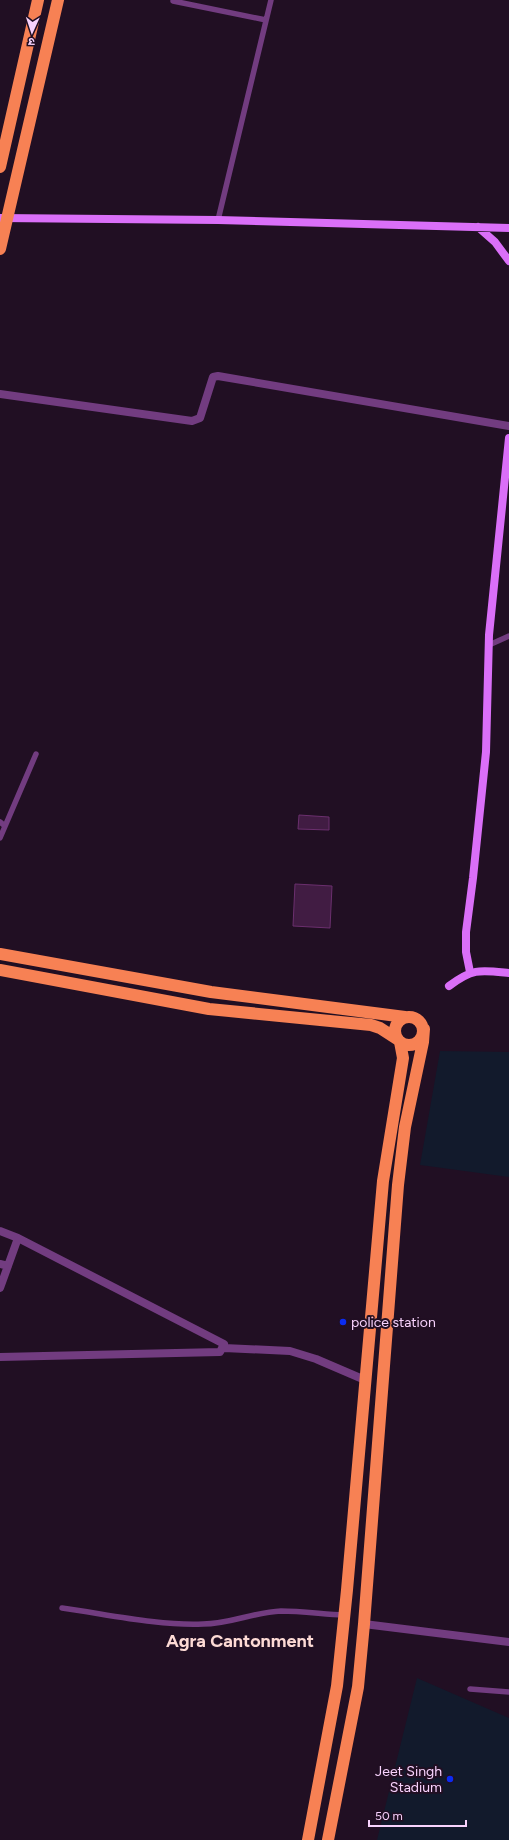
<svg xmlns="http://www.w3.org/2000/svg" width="509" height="1840" font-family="Figtree,'Noto Sans Devanagari',sans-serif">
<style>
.green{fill:#121a2c}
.building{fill:#411c43;stroke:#6b2f6e}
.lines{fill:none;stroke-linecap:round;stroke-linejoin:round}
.lane{stroke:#723c80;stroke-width:5.5}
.street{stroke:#723c80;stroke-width:8}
.secondary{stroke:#da6ff8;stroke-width:8}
.highway{stroke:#f78154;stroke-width:12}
.poi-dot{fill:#0b2cf1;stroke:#210f23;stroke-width:1.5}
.labels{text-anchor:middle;stroke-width:4;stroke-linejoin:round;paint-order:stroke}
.poi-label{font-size:14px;fill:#f8d3fd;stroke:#210f23;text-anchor:start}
.district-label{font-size:18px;font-weight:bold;fill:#fddad5;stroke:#210f23}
</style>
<rect width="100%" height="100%" fill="#210f23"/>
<!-- green -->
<path class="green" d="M440 1051 509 1052V1177L420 1165Z
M417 1678 509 1718V1840H377Z"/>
<!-- building -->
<path class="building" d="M299 815 329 817V830L298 829Z
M295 884 332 886 330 928 293 926Z"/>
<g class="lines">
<!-- lane -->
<path class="lane" d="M173 1 266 20
M218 220 271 0
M489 645 509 636
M0 822 5 826
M0 838 36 754
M62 1608C106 1614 159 1626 203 1624 230 1624 254 1612 281 1611 301 1611 323 1614 344 1615
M470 1689 509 1692"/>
<!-- street -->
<path class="street" d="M0 394 192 421 200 418 213 377 218 376 509 426
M0 1231 18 1238 224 1344 220 1352 0 1357
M0 1264 8 1266
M0 1288 18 1238
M224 1348 290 1351 316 1359 365 1380
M364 1624 509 1642"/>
<!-- secondary -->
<path class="secondary" d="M0 218 218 220 509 228
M478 227 495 242 509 261
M470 972 466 952V932L473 878 486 752 489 635 509 438
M449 986C473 968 480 970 509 973"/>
<!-- highway -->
<path class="highway" d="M0 167 38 0
M0 249 58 0
M0 954 211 992 405 1017
M0 970 209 1009 371 1025 380 1028 397 1039
M395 1031a14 14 0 1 1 28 0a14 14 0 1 1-28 0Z
M308 1840 337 1686 347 1590 383 1181 403 1058 400 1042
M328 1840 358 1687 364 1624 398 1185 405 1127 423 1042 424 1029"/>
</g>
<!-- markers -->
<g class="poi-dot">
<circle cx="343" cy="1322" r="4"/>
<circle cx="450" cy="1779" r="4"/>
</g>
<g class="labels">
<!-- poi labels -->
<g class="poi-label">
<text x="351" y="1327">police station</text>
<text x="442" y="1776" text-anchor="end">Jeet Singh<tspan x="442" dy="16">Stadium</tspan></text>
</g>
<!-- district labels -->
<g class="district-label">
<text x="240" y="1647">Agra Cantonment</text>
</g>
</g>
<!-- north arrow -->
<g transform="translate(32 32) rotate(183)" stroke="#210f23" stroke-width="3" paint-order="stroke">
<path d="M0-3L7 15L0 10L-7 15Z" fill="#f8d3fd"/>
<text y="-6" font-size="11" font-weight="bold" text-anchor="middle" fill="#f8d3fd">उ</text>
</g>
<!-- scale -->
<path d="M369 1820v6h97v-6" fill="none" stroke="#f8d3fd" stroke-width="2"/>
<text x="375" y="1820" font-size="12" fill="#f8d3fd" stroke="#210f23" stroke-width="3" paint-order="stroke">50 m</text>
</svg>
